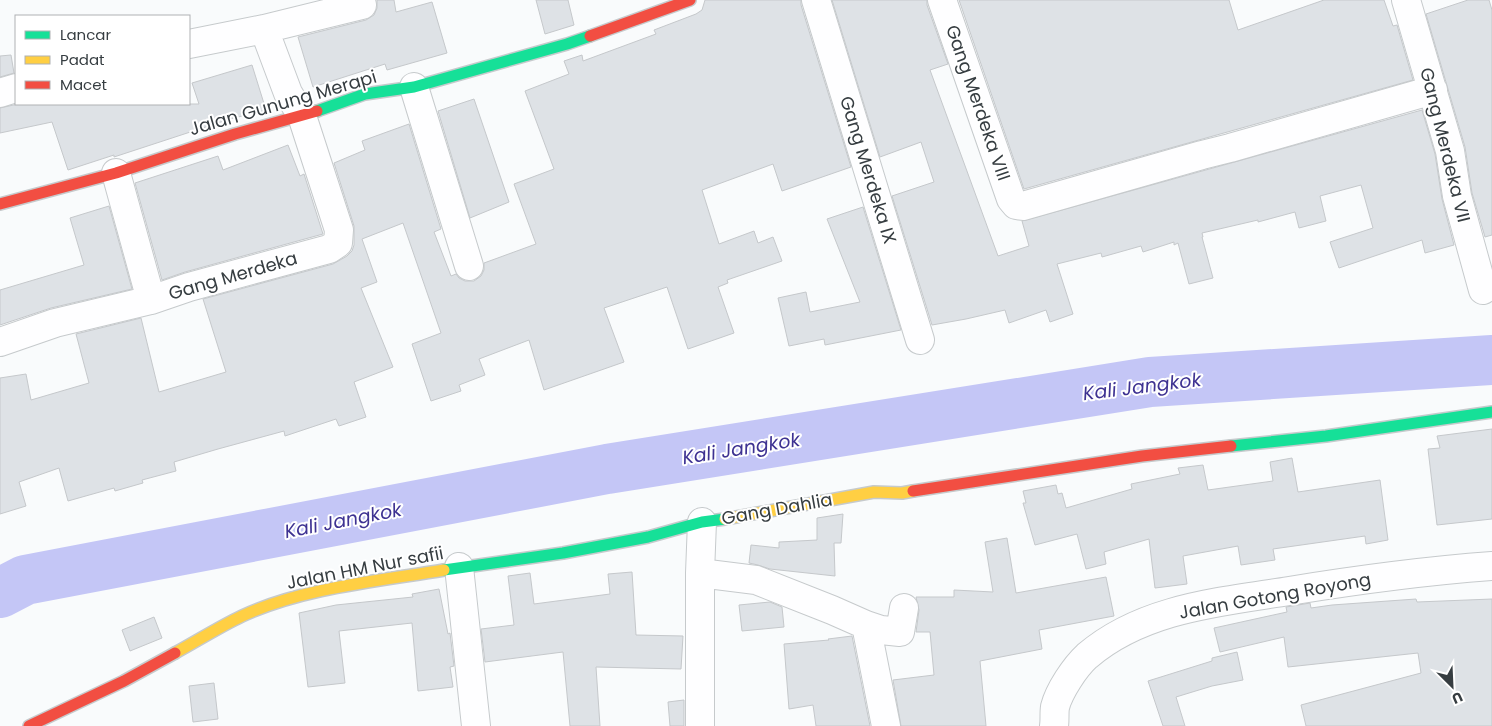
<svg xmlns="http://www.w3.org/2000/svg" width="1492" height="726" font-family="Poppins,sans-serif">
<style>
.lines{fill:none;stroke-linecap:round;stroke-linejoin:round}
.river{stroke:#c4c6f6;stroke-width:50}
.building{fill:#dee2e6;stroke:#c5c8cb}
.street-casing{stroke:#c6cacc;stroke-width:30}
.fast-casing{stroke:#c6cacc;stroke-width:14}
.slow-casing{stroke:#c6cacc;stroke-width:14}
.jam-casing{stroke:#c6cacc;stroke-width:14}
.street{stroke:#fefeff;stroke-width:28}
.fast{stroke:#16e098;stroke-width:11}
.slow{stroke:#ffcf43;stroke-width:11}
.jam{stroke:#f24e42;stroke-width:11}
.labels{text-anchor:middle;stroke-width:4;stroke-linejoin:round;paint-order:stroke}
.street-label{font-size:18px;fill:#363d41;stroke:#fff}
.water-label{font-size:19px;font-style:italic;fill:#3e3292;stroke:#fff}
</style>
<rect width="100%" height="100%" fill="#f9fbfc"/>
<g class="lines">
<!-- river -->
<path class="river" d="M0 593 25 580 607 469 1150 382 1492 360"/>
</g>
<!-- building -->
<path class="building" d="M377 0H394L396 12 432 2 447 53 387 70 385 64 313 87 298 37 366 20 374 15 377 8Z
M536 0H568L574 25 545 34Z
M705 0H801V5L851 167 782 191 773 164 702 190 719 244 754 231 758 243 773 237 782 261 727 280 728 283 718 287 734 333 688 349 667 287 604 308 624 362 544 390 529 340 479 359 485 375 459 385 461 391 431 401 412 344 441 333 403 223 362 239 377 282 361 288 393 367 354 382 366 417 339 426 336 419 285 436 284 431 218 449 174 462 176 471 142 480 143 483 115 491 114 488 68 501 59 468 19 482 26 506 0 514V378L26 374 31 400 89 383 76 334 141 318 159 392 226 372 203 299 333 264 347 256 352 251 354 245V226L334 163 365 150 362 141 409 124 441 229 434 232 451 276 456 274 459 278 465 281H474L481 276 484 270V263L536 244 514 184 554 169 525 91 569 74 564 61 582 55 583 61 656 34 654 30 696 14 702 10Z
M832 0H927V5L948 64 930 70 998 256 1029 246 1022 221 1422 110 1435 154 1442 199 1454 245 1425 253 1422 240 1339 268 1330 242 1373 228 1361 185 1320 196 1326 221 1299 228 1295 212 1258 222V220L1202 233 1203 237H1202L1213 278 1189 284 1178 243 1174 245V242L1143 252 1141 246 1102 257 1101 253 1057 264 1073 314 1050 322 1046 310 1009 323 1005 310 966 319 932 325 892 196 934 182 921 142 880 157Z
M959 0H1229L1238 30 1324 0H1384L1393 26 1397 25 1413 80 1024 189Z
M1468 0H1489L1492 10V235L1485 237 1472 193 1465 147 1426 14Z
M11 55 14 73 0 77V56Z
M252 65 266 110 230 119 114 157V155L68 170 52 122 0 133V108L18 104H199L192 83Z
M474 99 509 202 470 218 438 111Z
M288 145 300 176 304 174 323 234 185 272 162 280 135 183 218 156 223 170Z
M109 206 132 289 51 308 0 325V290L84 265 70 218Z
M863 207 901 330 825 345 824 339 789 346 778 298 806 292 810 312 860 302 827 219Z
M1492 429V519L1437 525 1428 449 1440 448 1437 436Z
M1292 458 1298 492 1380 480 1388 540 1366 544 1365 536 1273 549 1275 560 1241 565 1238 546 1183 556 1187 584 1155 588 1149 539 1104 552 1106 564 1086 569 1077 534 1035 545 1023 503H1026L1023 491 1056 485 1058 494 1062 493 1066 508 1132 489 1131 484 1180 474 1178 468 1203 465 1208 490 1273 481 1270 462Z
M843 514 841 543H834L835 576 770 569 758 565 749 563 751 545 779 548V542L817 540V518Z
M1007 538 1016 593 1106 577 1114 616 1039 630 1042 649 980 661 986 726H901L893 680 934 675 930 632H916L919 610 916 597H954V590L993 592 985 542Z
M632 572 636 635 683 636 681 669 596 667 600 726H570L563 652 485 662 481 629 514 625 508 576 530 573 534 604 610 594 608 574Z
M439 589 448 634 450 633 454 666 450 667 453 687 418 691 412 623 339 631 345 683 308 687 299 613 336 605 413 597 412 594Z
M1416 599 1417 602 1492 599V726H1306L1301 705 1421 673 1418 653 1288 667 1284 637 1220 652 1214 628 1287 612 1286 607 1310 603 1311 608 1332 605Z
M770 602 782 607 784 627 742 631 739 605Z
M154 617 162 638 130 651 122 630Z
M852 636 870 726H816L813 705 789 709 784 644 829 640 828 639Z
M1237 652 1243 680 1212 686 1176 697 1185 726H1163L1148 681 1212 661V658Z
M214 683 218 719 193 722 189 686Z
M684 700V726H670L668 702Z"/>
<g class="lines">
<defs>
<path id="street" d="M816 0 920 340
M942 0 1011 199 1016 205 1023 206 1202 155 1230 148 1433 90
M1406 0 1450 151 1457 196 1483 290
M189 44 264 29 362 5 360 0
M414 87 469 266
M0 93 16 88
M116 173 151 300
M0 342 55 323 151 300 189 287 329 249 338 243 339 230 302 116 288 93 264 29
M459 567 476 726
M700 573 756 580 832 610 866 625 881 630 900 632 904 608
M866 625 886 726
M700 726V573L702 522
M1054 726C1055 720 1054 713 1055 707 1059 691 1075 667 1087 656 1143 608 1220 602 1289 591 1357 580 1424 571 1492 566"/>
<path id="fast" d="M317 111 365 94 414 87 567 44 590 36
M1231 446 1326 436 1492 412
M444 570 563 553 648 537 702 522 725 519"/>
<path id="slow" d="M725 519 874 492 902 493 913 491
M175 653C197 641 219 627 242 616 302 588 378 581 444 570"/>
<path id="jam" d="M590 36 690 0
M0 204 116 173 235 134 317 111
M913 491 1142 456 1231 446
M29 726 124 681 175 653"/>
</defs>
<!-- street casing -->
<use href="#street" class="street-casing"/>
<!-- fast casing -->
<use href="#fast" class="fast-casing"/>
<!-- slow casing -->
<use href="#slow" class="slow-casing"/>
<!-- jam casing -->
<use href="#jam" class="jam-casing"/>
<!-- street -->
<use href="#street" class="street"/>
<!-- fast -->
<use href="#fast" class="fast"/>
<!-- slow -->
<use href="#slow" class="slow"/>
<!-- jam -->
<use href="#jam" class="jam"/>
</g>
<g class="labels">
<!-- street labels -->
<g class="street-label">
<text transform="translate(283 103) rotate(-16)" y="6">Jalan Gunung Merapi</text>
<text transform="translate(978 103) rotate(71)" y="6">Gang Merdeka VIII</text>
<text transform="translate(1445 145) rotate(76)" y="6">Gang Merdeka VII</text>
<text transform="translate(868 170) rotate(73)" y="6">Gang Merdeka IX</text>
<text transform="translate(233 276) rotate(-16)" y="6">Gang Merdeka</text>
<text transform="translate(777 509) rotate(-10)" y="6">Gang Dahlia</text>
<text transform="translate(365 568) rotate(-11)" y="6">Jalan HM Nur safii</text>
<text transform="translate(1275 596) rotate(-10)" y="6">Jalan Gotong Royong</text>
</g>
<!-- water labels -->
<g class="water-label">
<text transform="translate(1142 386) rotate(-7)" y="7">Kali Jangkok</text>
<text transform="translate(741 448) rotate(-9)" y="7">Kali Jangkok</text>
<text transform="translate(343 520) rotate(-11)" y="7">Kali Jangkok</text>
</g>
</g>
<!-- legend -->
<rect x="15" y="15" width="175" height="90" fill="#ffffff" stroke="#afb1b3"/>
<rect x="25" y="31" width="25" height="8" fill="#16e098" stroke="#afb1b3"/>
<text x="60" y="40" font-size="15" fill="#363d41">Lancar</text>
<rect x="25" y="56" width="25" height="8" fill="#ffcf43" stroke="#afb1b3"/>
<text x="60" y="65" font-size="15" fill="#363d41">Padat</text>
<rect x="25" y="81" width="25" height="8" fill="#f24e42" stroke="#afb1b3"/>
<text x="60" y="90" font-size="15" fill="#363d41">Macet</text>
<!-- north arrow -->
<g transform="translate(1452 686) rotate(156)" stroke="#ffffff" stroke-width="4" paint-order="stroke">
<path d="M0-4L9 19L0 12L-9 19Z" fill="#363d41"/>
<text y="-8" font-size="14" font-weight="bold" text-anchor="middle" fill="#363d41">U</text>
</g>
</svg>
